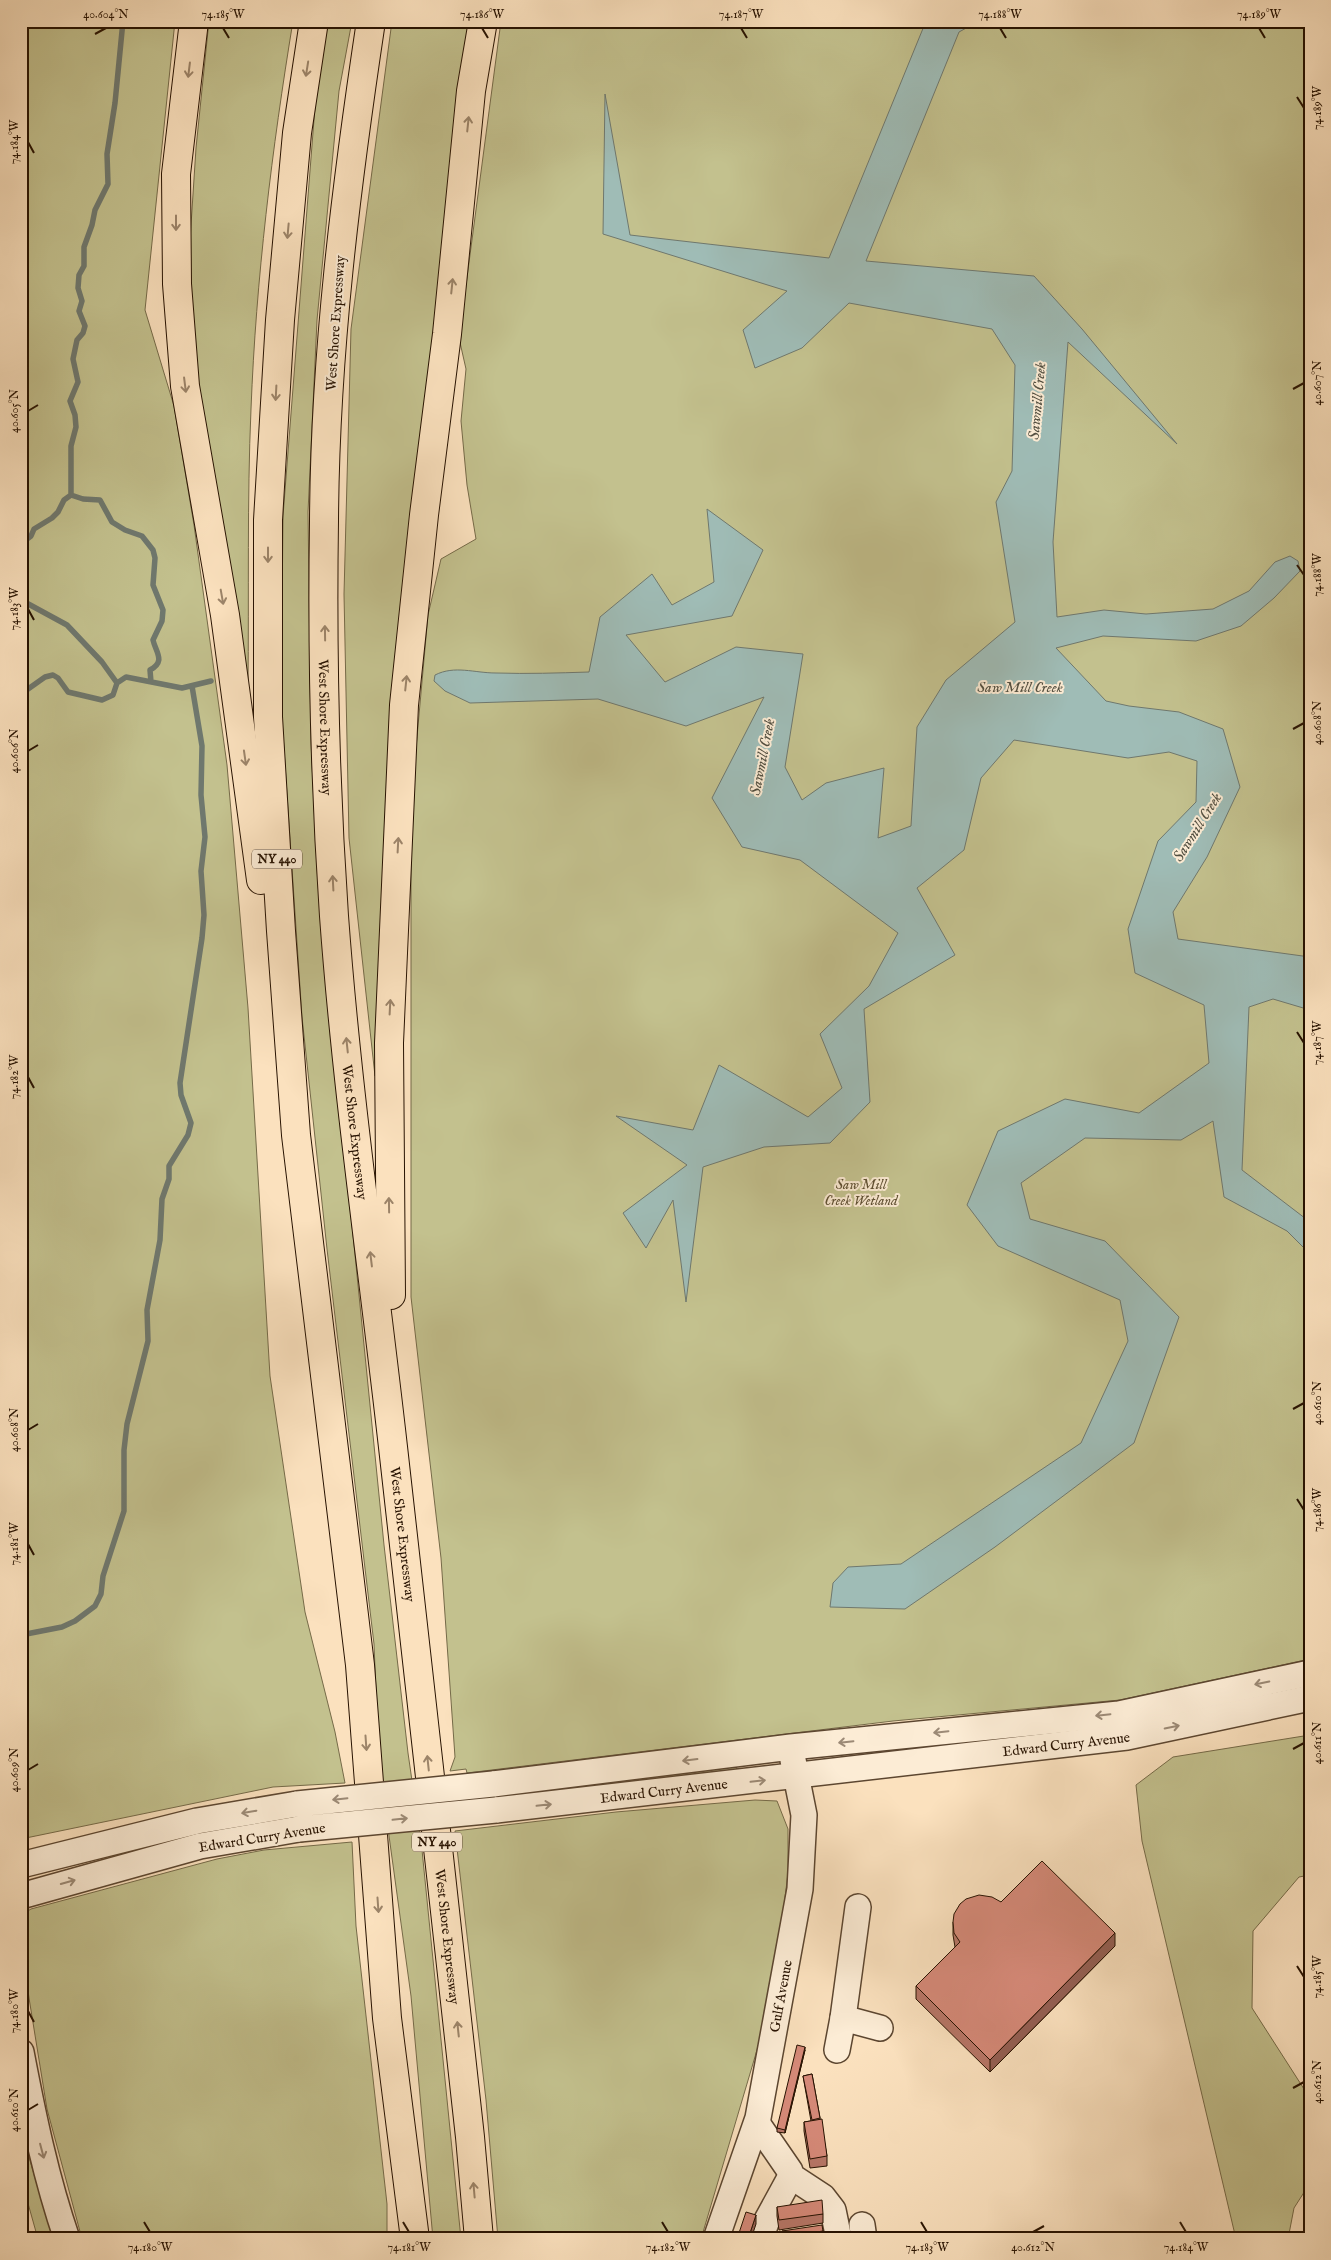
<svg xmlns="http://www.w3.org/2000/svg" width="1331" height="2260" font-family="'IM FELL English',serif">
<style>
.green{fill:#c3c18e;stroke:#756a48}
.water{fill:#9fbcb6;stroke:#6f786e}
.lines{fill:none;stroke-linecap:round;stroke-linejoin:round}
.stream{stroke:#6f786e;stroke-width:5.5}
.minor-casing{stroke:#5c4630;stroke-width:28}
.highway-casing{stroke:#271201;stroke-width:30}
.minor{stroke:#fcecd5;stroke-width:25}
.highway{stroke:#fbe1be;stroke-width:28}
.minor-bridge-casing{stroke:#5c4630;stroke-width:28;stroke-linecap:butt}
.minor-bridge{stroke:#fcecd5;stroke-width:25}
.wall{fill:#b77667;stroke:#271201}
.shaded-wall{fill:#956054;stroke:#271201}
.building{fill:#d58978;stroke:#271201}
.oneway{stroke:#9c8469}
.oneway2{stroke:#9c8a76}
.ticks{fill:none;stroke:#271201;stroke-width:2}
.labels{text-anchor:middle;stroke-width:4;stroke-linejoin:round;paint-order:stroke}
.shield{fill:#fcecd5;stroke:#675341;stroke-width:1}
.shield-label{font-size:12px;font-weight:bold;fill:#271201}
.street-label{font-size:14px;fill:#271201;stroke:#fcecd5}
.park-label{font-size:14px;font-style:italic;fill:#5e4f32;stroke:#fcecd5}
.water-label{font-size:15px;font-style:italic;fill:#514e40;stroke:#fcecd5}
.neatline{fill:none;stroke:#271201;stroke-width:2}
.ticks-label{font-size:12px;text-anchor:middle;fill:#271201}
</style>
<rect width="100%" height="100%" fill="#fbe1be"/>
<filter id="stains"><feTurbulence type="fractalNoise" baseFrequency=".004" numOctaves="4"/><feColorMatrix values="0 0 0 0 .2 0 0 0 0 .09 0 0 0 0 .02 0 0 0 .5 -.17"/></filter>
<radialGradient id="worn" r=".72"><stop offset=".6" stop-color="#630" stop-opacity="0"/><stop offset="1" stop-color="#630" stop-opacity=".3"/></radialGradient>
<!-- green -->
<path class="green" d="M21 21H175L145 310 174 406 194 525 227 765 248 1008 270 1376 305 1612 335 1732 345 1783 273 1787 21 1839Z
M209 21H293C272 149 256 279 251 409 247 501 249 594 248 686L199 420 187 287 196 148Z
M327 21H352L339 91 317 320 308 512 311 743 318 885 384 1545 408 1753 422 1850 461 2239H433L411 1996 379 1763 374 1644 327 1249 302 1017 281 705 283 516 316 94Z
M392 21H471L382 1080 375 1076 349 838 344 594 351 329Z
M501 21H1310V1659L1120 1700 893 1721 467 1773 466 1769 450 1771 455 1757 441 1558 411 1297V804L428 615 441 559 476 539 467 485 461 421 466 369 459 338Z
M1310 1735V1875L1299 1877 1253 1931 1252 2008 1304 2089 1310 2111V2183L1294 2208 1288 2239H1236L1142 1841 1136 1785 1173 1757Z
M736 1763 737 1771 510 1794Z
M755 1800 777 1801 788 1829V1873L773 1996 701 2239H498L486 2100 455 1831 616 1812Z
M352 1842 356 1926 387 2204V2239H82L47 2109 29 1998 21 1937V1915L31 1909 217 1859 264 1850Z
M24 2140 53 2239H38L22 2182 21 2141Z"/>
<!-- water -->
<path class="water" d="M917 21H979L959 32 866 261 1034 276 1082 329 1177 444 1068 342 1053 542 1057 617 1104 610 1146 614 1213 609 1249 591 1275 562 1290 556 1298 561 1300 571 1274 598 1241 626 1196 641 1103 636 1056 648 1106 701 1129 706 1179 712 1223 729 1240 787 1207 857 1173 912 1178 939 1310 957V1010L1273 999 1249 1007 1242 1170 1310 1222V1254L1287 1231 1224 1197 1213 1121 1181 1140 1085 1138 1021 1183 1030 1219 1105 1241 1179 1317 1134 1443 995 1547 905 1609 830 1607 833 1583 848 1567 901 1564 1081 1443 1128 1341 1120 1300 998 1246 967 1205 998 1131 1065 1099 1139 1113 1209 1063 1204 1005 1135 973 1128 929 1158 841 1196 802 1197 761 1169 752 1128 758 1014 740 981 778 964 850 917 888 955 955 864 1009 870 1102 830 1143 764 1147 703 1167 686 1302 673 1200 646 1248 623 1213 687 1165 616 1116 693 1130 719 1065 808 1117 842 1088 820 1034 869 986 898 933 800 860 742 847 712 798 764 697 686 726 598 699 470 703 445 691 434 681 435 675C455 665 474 673 496 673 527 674 558 673 589 672L600 617 652 574 672 605 714 582 707 509 763 550 732 616 626 635 665 682 736 647 803 654 785 767 802 800 826 783 884 768 878 838 911 826 917 727 946 680 1015 622 996 502 1012 471 1015 365 992 329 849 303 802 348 755 368 743 330 787 291 603 234 605 94 630 235 829 258 924 26Z"/>
<g class="lines">
<!-- stream -->
<path class="stream" d="M71 495 83 499 100 500 112 522 125 530 142 536 153 550 155 558 153 585 163 610 162 621 153 640C156 653 166 661 150 670L151 682
M21 547 23 542 31 536 34 529 52 518 58 512 64 500 71 495V446L76 427 75 415 70 401 78 382 73 359 77 340 83 333 85 326 79 311 82 301 78 288 79 275 84 266V247L92 225 95 210 108 184 107 154 115 103 123 21
M21 600 67 625 102 662 117 683
M21 694 45 677 53 675 58 678 68 692 102 700 113 695 117 683 126 677 182 688 211 681
M21 1635 62 1627 75 1621 95 1606 101 1594 103 1576 124 1511V1450L127 1424 148 1341 147 1310 160 1240 162 1199 169 1179V1166L188 1135 191 1123 181 1095 180 1083 202 938 204 915 201 871 205 837 201 795 202 746 192 686"/>
<defs>
<g id="minor">
<path d="M493 1784 791 1747 1119 1714 1310 1673"/>
<path id="s1" d="M496 1810 1127 1737 1310 1698"/>
<path d="M21 1865 197 1821 297 1804"/>
<path d="M21 1896 200 1846 299 1829"/>
<path d="M858 1907 843 2018 880 2028"/>
<path d="M837 2050 843 2018"/>
<path d="M21 2052C33 2115 46 2178 67 2239"/>
<path d="M757 2123 790 2171 791 2176 823 2197 833 2210 839 2239"/>
<path d="M862 2225 864 2239"/>
<path id="s2" d="M716 2239 758 2118 800 1889 804 1815 793 1760"/>
<path d="M760 2239 767 2220 791 2176"/>
</g>
<g id="highway">
<path d="M194 21 176 174 177 284 185 386 225 615 261 880"/>
<path d="M314 21 297 133 280 320 268 520V717L281 931 296 1135 360 1665 387 2018 415 2239"/>
<path id="s3" d="M371 21C346 187 325 353 324 521 322 652 325 785 334 916 347 1093 373 1270 393 1447 420 1677 444 1907 470 2137L479 2239"/>
<path d="M391 1295 389 1043 404 705 424 515 447 334 471 91 483 21"/>
</g>
</defs>
<!-- minor casing -->
<use href="#minor" class="minor-casing"/>
<!-- highway casing -->
<use href="#highway" class="highway-casing"/>
<!-- minor -->
<use href="#minor" class="minor"/>
<!-- highway -->
<use href="#highway" class="highway"/>
<defs>
<path id="minor-bridge" d="M297 1804 493 1784
M299 1829 496 1810"/>
</defs>
<!-- minor-bridge casing -->
<use href="#minor-bridge" class="minor-bridge-casing"/>
<!-- minor-bridge -->
<use href="#minor-bridge" class="minor-bridge"/>
</g>
<!-- wall -->
<path class="wall" d="M1001 1902 1115 1946 990 2072 916 1999V1986L955 1947 953 1935V1922Z
M805 2050 785 2133 777 2132V2128Z
M812 2074 827 2156V2166L810 2168 804 2131V2122L811 2121 803 2076Z
M777 2207 823 2214V2223L779 2230 777 2216Z
M782 2231H823V2234L792 2239H783Z"/>
<!-- shaded-wall -->
<path class="shaded-wall" d="M1115 1933V1946L990 2072V2060Z
M805 2047V2050L785 2133V2130Z
M756 2215V2224L751 2239H748Z"/>
<!-- building -->
<path class="building" d="M1042 1861 1115 1933 990 2060 916 1986 960 1942 954 1933 953 1922 954 1914 960 1904 966 1899 979 1895 992 1897 1001 1902Z
M797 2045 805 2047 785 2130 777 2128Z
M812 2074 820 2118 812 2120 803 2076Z
M822 2119 827 2156 810 2159 804 2122Z
M822 2200 823 2214 779 2220 777 2207Z
M746 2212 756 2215 748 2239H737Z
M822 2225 823 2231 783 2237 782 2231Z
M829 2237V2239H818Z"/>
<!-- one-way arrows -->
<defs><path id="oneway-shaft" d="M-6 0H5M1.5-3L5.5 0L1.5 3" fill="none" stroke-width="1.6" stroke-linecap="round" stroke-linejoin="round" transform="scale(1.25)"/></defs>
<g class="oneway">
<use href="#oneway-shaft" transform="translate(307 69) rotate(99)"/>
<use href="#oneway-shaft" transform="translate(189 70) rotate(97)"/>
<use href="#oneway-shaft" transform="translate(468 124) rotate(-84)"/>
<use href="#oneway-shaft" transform="translate(176 223) rotate(90)"/>
<use href="#oneway-shaft" transform="translate(288 231) rotate(95)"/>
<use href="#oneway-shaft" transform="translate(452 286) rotate(-84)"/>
<use href="#oneway-shaft" transform="translate(185 385) rotate(83)"/>
<use href="#oneway-shaft" transform="translate(276 393) rotate(93)"/>
<use href="#oneway-shaft" transform="translate(268 555) rotate(90)"/>
<use href="#oneway-shaft" transform="translate(222 597) rotate(80)"/>
<use href="#oneway-shaft" transform="translate(325 633) rotate(-91)"/>
<use href="#oneway-shaft" transform="translate(406 683) rotate(-84)"/>
<use href="#oneway-shaft" transform="translate(245 758) rotate(82)"/>
<use href="#oneway-shaft" transform="translate(398 845) rotate(-87)"/>
<use href="#oneway-shaft" transform="translate(333 883) rotate(-93)"/>
<use href="#oneway-shaft" transform="translate(390 1007) rotate(-87)"/>
<use href="#oneway-shaft" transform="translate(347 1045) rotate(-96)"/>
<use href="#oneway-shaft" transform="translate(389 1205) rotate(-91)"/>
<use href="#oneway-shaft" transform="translate(371 1259) rotate(-97)"/>
<use href="#oneway-shaft" transform="translate(366 1743) rotate(86)"/>
<use href="#oneway-shaft" transform="translate(428 1763) rotate(-96)"/>
<use href="#oneway-shaft" transform="translate(378 1905) rotate(86)"/>
<use href="#oneway-shaft" transform="translate(458 2029) rotate(-96)"/>
<use href="#oneway-shaft" transform="translate(474 2190) rotate(-95)"/>
</g>
<g class="oneway2">
<use href="#oneway-shaft" transform="translate(1262 1683) rotate(168)"/>
<use href="#oneway-shaft" transform="translate(1103 1715) rotate(174)"/>
<use href="#oneway-shaft" transform="translate(1172 1727) rotate(-12)"/>
<use href="#oneway-shaft" transform="translate(941 1732) rotate(174)"/>
<use href="#oneway-shaft" transform="translate(846 1742) rotate(174)"/>
<use href="#oneway-shaft" transform="translate(690 1760) rotate(173)"/>
<use href="#oneway-shaft" transform="translate(758 1781) rotate(-6)"/>
<use href="#oneway-shaft" transform="translate(340 1799) rotate(174)"/>
<use href="#oneway-shaft" transform="translate(544 1805) rotate(-6)"/>
<use href="#oneway-shaft" transform="translate(249 1812) rotate(170)"/>
<use href="#oneway-shaft" transform="translate(400 1819) rotate(-6)"/>
<use href="#oneway-shaft" transform="translate(68 1882) rotate(-16)"/>
<use href="#oneway-shaft" transform="translate(42 2151) rotate(75)"/>
</g>
<!-- ticks -->
<path class="ticks" d="M223 28 229 38M482 28 488 38M741 28 747 38M1000 28 1006 38M1259 28 1265 38M95 34 106 28M1297 97 1304 108M28 142 34 153M1293 389 1304 383M28 411 38 405M1297 565 1304 575M28 609 34 620M1293 729 1304 723M28 751 38 745M1297 1032 1304 1043M28 1077 34 1088M1293 1409 1304 1403M28 1430 38 1424M1297 1499 1304 1510M28 1544 34 1555M1293 1749 1304 1743M28 1770 38 1764M1297 1966 1304 1977M28 2011 34 2022M1293 2088 1304 2082M28 2110 38 2104M144 2222 150 2232M403 2222 409 2232M662 2222 668 2232M921 2222 927 2232M1180 2222 1186 2232M1033 2232 1044 2226"/>
<g class="labels">
<!-- shield labels -->
<g class="shield">
<rect x="252" y="849.5" width="50" height="19" rx="4"/>
<rect x="412" y="1832.5" width="50" height="19" rx="4"/>
</g>
<g class="shield-label">
<text x="277" y="863">NY 440</text>
<text x="437" y="1846">NY 440</text>
</g>
<!-- street labels -->
<g class="street-label">
<text transform="translate(335 323) rotate(-86)" y="5">West Shore Expressway</text>
<text dy="5" stroke="none"><textPath href="#s3" startOffset="709">West Shore Expressway</textPath></text>
<text dy="5" stroke="none"><textPath href="#s3" startOffset="1115">West Shore Expressway</textPath></text>
<text dy="5" stroke="none"><textPath href="#s3" startOffset="1520">West Shore Expressway</textPath></text>
<text dy="5" stroke="none"><textPath href="#s1" startOffset="574">Edward Curry Avenue</textPath></text>
<text dy="5" stroke="none"><textPath href="#s1" startOffset="169">Edward Curry Avenue</textPath></text>
<text transform="translate(262 1837) rotate(-9)" y="5">Edward Curry Avenue</text>
<text dy="5" stroke="none"><textPath href="#s3" startOffset="1925">West Shore Expressway</textPath></text>
<text dy="5" stroke="none"><textPath href="#s2" startOffset="252">Gulf Avenue</textPath></text>
</g>
<!-- park labels -->
<g class="park-label">
<text x="861" y="1189">Saw Mill<tspan x="861" dy="16">Creek Wetland</tspan></text>
</g>
<!-- water labels -->
<g class="water-label">
<text transform="translate(1037 401) rotate(-85)" y="5">Sawmill Creek</text>
<text x="1020" y="692">Saw Mill Creek</text>
<text transform="translate(762 757) rotate(-79)" y="5">Sawmill Creek</text>
<text transform="translate(1197 827) rotate(-58)" y="5">Sawmill Creek</text>
</g>
</g>
<!-- margin -->
<rect width="1331" height="2260" fill="none" stroke="#fbe1be" stroke-width="55"/>
<rect x="28" y="28" width="1276" height="2204" class="neatline"/>
<g class="ticks-label">
<text x="106" y="18">40.604°N</text>
<text x="223" y="18">74.185°W</text>
<text x="482" y="18">74.186°W</text>
<text x="741" y="18">74.187°W</text>
<text x="1000" y="18">74.188°W</text>
<text x="1259" y="18">74.189°W</text>
<text transform="translate(1317 108) rotate(-90)" y="4">74.189°W</text>
<text transform="translate(14 142) rotate(-90)" y="4">74.184°W</text>
<text transform="translate(1317 383) rotate(-90)" y="4">40.607°N</text>
<text transform="translate(14 411) rotate(-90)" y="4">40.605°N</text>
<text transform="translate(1317 575) rotate(-90)" y="4">74.188°W</text>
<text transform="translate(14 609) rotate(-90)" y="4">74.183°W</text>
<text transform="translate(1317 723) rotate(-90)" y="4">40.608°N</text>
<text transform="translate(14 751) rotate(-90)" y="4">40.606°N</text>
<text transform="translate(1317 1043) rotate(-90)" y="4">74.187°W</text>
<text transform="translate(14 1077) rotate(-90)" y="4">74.182°W</text>
<text transform="translate(1317 1403) rotate(-90)" y="4">40.610°N</text>
<text transform="translate(14 1430) rotate(-90)" y="4">40.608°N</text>
<text transform="translate(1317 1510) rotate(-90)" y="4">74.186°W</text>
<text transform="translate(14 1544) rotate(-90)" y="4">74.181°W</text>
<text transform="translate(1317 1743) rotate(-90)" y="4">40.611°N</text>
<text transform="translate(14 1770) rotate(-90)" y="4">40.609°N</text>
<text transform="translate(1317 1977) rotate(-90)" y="4">74.185°W</text>
<text transform="translate(14 2011) rotate(-90)" y="4">74.180°W</text>
<text transform="translate(1317 2082) rotate(-90)" y="4">40.612°N</text>
<text transform="translate(14 2110) rotate(-90)" y="4">40.610°N</text>
<text x="150" y="2251">74.180°W</text>
<text x="409" y="2251">74.181°W</text>
<text x="668" y="2251">74.182°W</text>
<text x="927" y="2251">74.183°W</text>
<text x="1033" y="2251">40.612°N</text>
<text x="1186" y="2251">74.184°W</text>
</g>
<rect width="100%" height="100%" filter="url(#stains)"/>
<rect width="100%" height="100%" fill="url(#worn)"/>
</svg>
